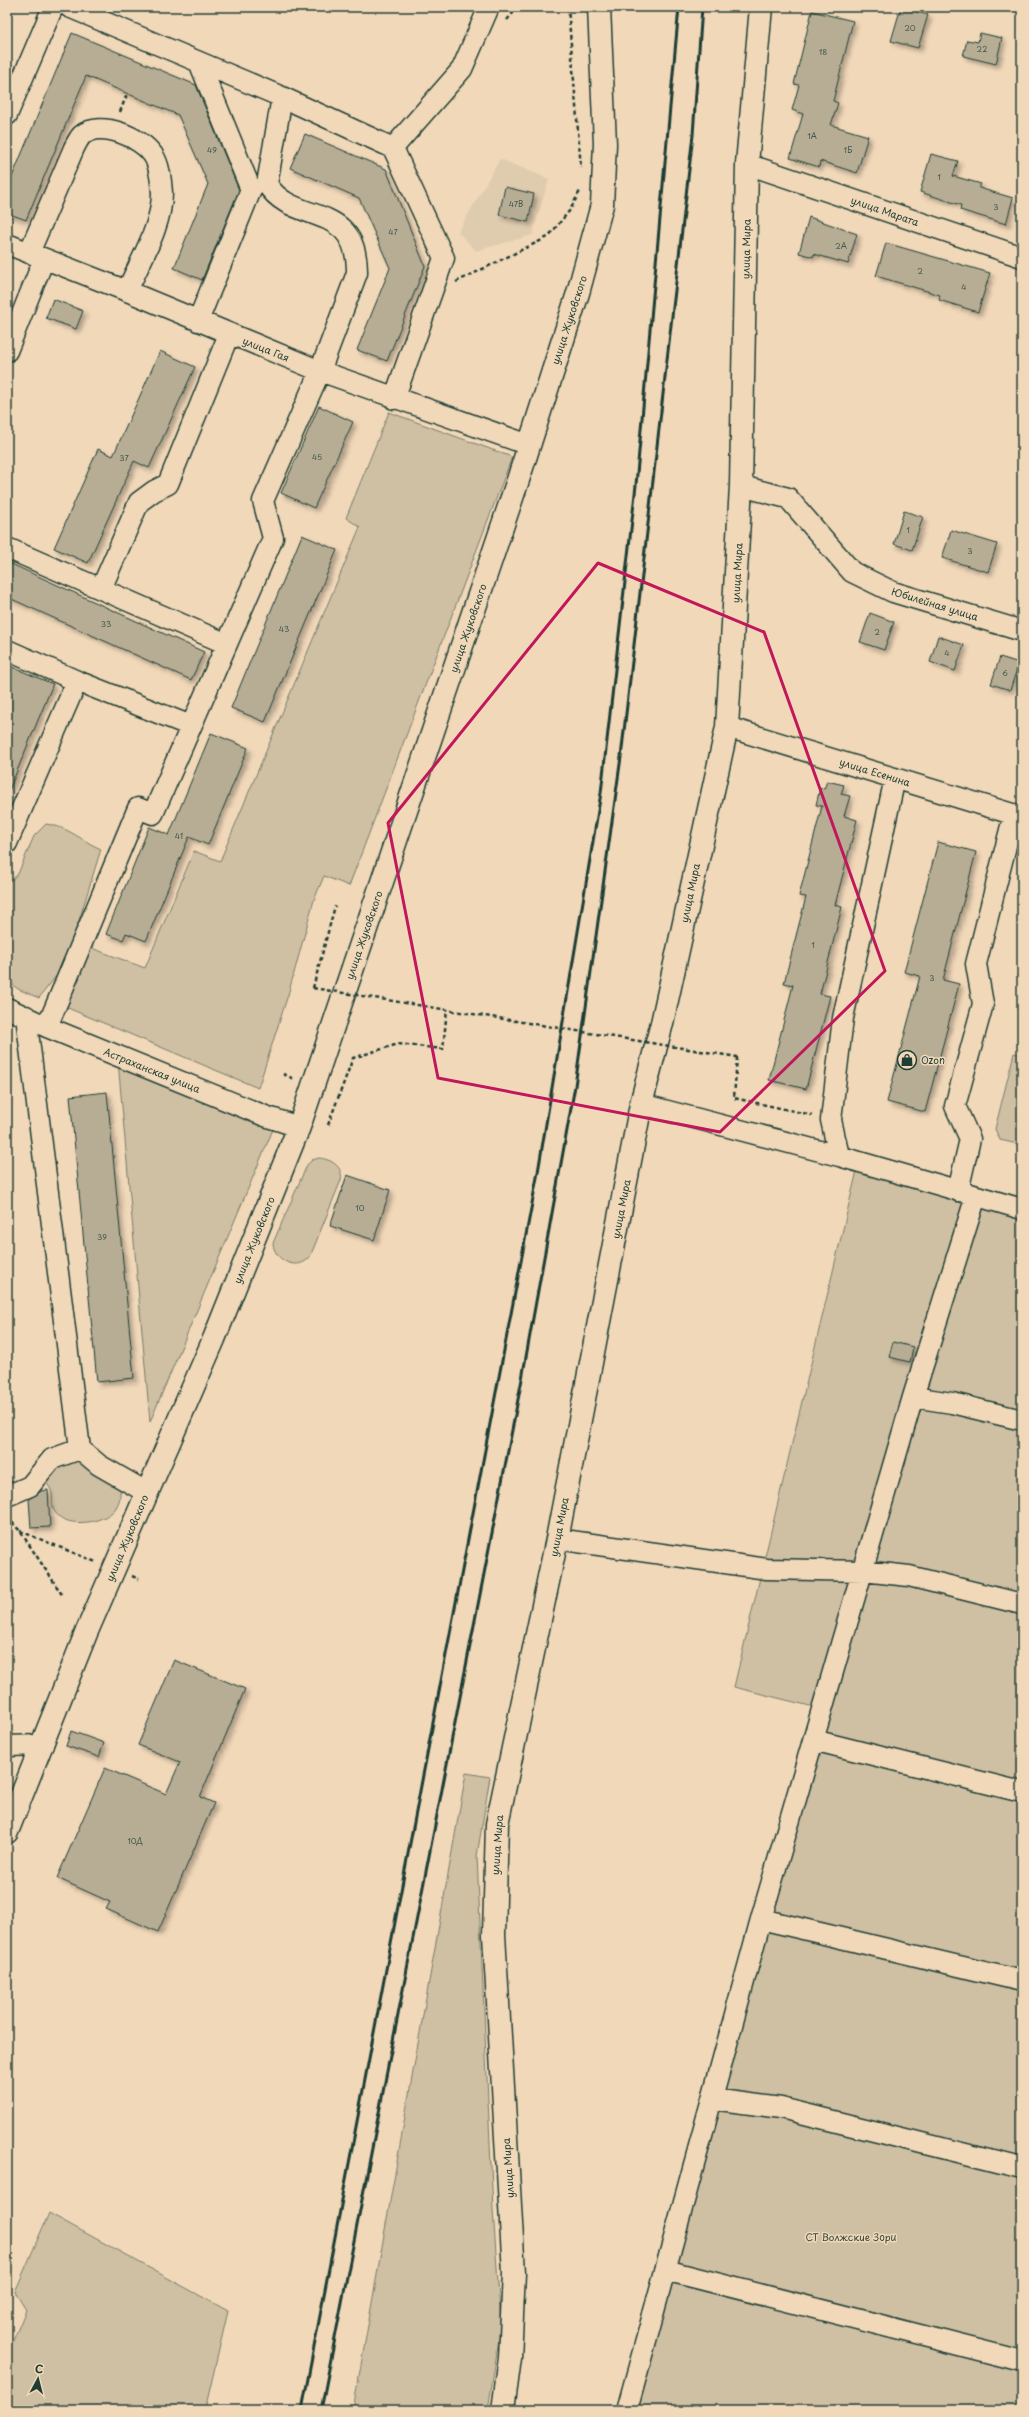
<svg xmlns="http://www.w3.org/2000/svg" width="1029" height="2417" font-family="'Playpen Sans',sans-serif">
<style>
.built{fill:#dfcbae}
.green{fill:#cfbfa3;stroke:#777e6c}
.building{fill:#b6ad94;stroke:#1f3d34;filter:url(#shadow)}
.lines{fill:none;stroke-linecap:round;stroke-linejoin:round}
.minor-casing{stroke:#1f3d34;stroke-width:23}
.major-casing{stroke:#1f3d34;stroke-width:25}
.path{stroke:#1f3d34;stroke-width:2.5;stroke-dasharray:4 3;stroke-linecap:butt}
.minor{stroke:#f1d8b9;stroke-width:20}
.major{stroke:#f1d8b9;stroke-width:22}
.rail{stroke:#1f3d34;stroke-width:3}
.path-bridge{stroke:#1f3d34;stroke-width:2.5;stroke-dasharray:4 3;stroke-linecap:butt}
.marked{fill:none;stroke:#c2185b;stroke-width:3;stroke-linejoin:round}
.labels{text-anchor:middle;stroke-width:3;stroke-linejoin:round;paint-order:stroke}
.number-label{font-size:8px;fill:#45594c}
.street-label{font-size:10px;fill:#1f3d34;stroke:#f1d8b9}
.poi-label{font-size:10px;fill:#1f3d34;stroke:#f1d8b9;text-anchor:start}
.park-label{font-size:10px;fill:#314a3f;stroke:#f1d8b9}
</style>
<defs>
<filter id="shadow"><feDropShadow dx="3.5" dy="3.5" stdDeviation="2" flood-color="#0004"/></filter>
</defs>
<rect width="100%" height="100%" fill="#f1d8b9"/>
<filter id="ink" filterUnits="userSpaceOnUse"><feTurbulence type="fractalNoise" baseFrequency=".025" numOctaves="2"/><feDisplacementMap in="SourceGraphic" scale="8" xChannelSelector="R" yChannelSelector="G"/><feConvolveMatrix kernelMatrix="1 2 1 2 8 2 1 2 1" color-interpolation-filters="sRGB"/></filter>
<g filter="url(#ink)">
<!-- built -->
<path class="built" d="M500 159 549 179 532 235 476 251 458 232Z"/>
<!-- green -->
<path class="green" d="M389 412 512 457 349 886 324 876 314 900 288 995 258 1088 63 1006 89 947 145 968 194 851 220 861 360 527 346 518Z
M46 824C67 826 82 841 101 849L76 930 60 971 39 998 18 989 7 980 8 883 18 874 34 836Z
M1014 1053 1022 1055V1145L1000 1140 995 1129Z
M118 1061 274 1127 150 1422Z
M319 1158C331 1159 344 1167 341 1180L310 1257C298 1272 274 1261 273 1243L307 1165 312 1160Z
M859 1162 1022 1209V2410H627L822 1709 734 1687Z
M76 1459 120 1485C120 1493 121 1499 117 1506 109 1523 66 1530 55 1512 51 1506 53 1501 52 1494 50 1482 41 1485 47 1469Z
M466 1773 490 1777 477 1856 493 2210 501 2326 488 2410H353Z
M49 2213 228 2311 205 2410H7V2355L26 2310 15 2292Z"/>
<!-- building -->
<path class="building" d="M901 7 928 15 918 48 891 41Z
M812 11 853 21 833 101 838 103 831 125 868 136 857 173 820 161 819 167 790 158 803 114 792 110 799 85 794 84Z
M72 33 196 85 239 190 202 280 174 268 208 184 178 115 86 76 26 220 7 213V189Z
M980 33 1002 38 996 64 963 56 967 40 978 42Z
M305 134 386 169 425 266 387 361 357 350 390 268 359 198 290 168Z
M931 154 958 161 953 176 981 184 979 188 1013 198 1006 224 960 210 961 205 920 192Z
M505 187 534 194 528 222 499 215Z
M809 217 857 234 848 264 814 254 813 257 799 253Z
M886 243 990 273 978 312 939 300 940 295 876 276Z
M53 299 83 311 76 329 46 318Z
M160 351 195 367 149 468 134 461 88 563 54 548 98 449 113 456Z
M319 406 353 422 314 508 281 493Z
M904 511 923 517 912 550 894 544Z
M951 530 997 544 988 572 942 558Z
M302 535 337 550 265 722 231 708Z
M7 562 204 652 191 680 7 597Z
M870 613 894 622 884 650 860 642Z
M938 636 964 645 955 671 930 662Z
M1000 657 1019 663 1010 690 991 684Z
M7 665 53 684 7 795Z
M211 733 248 748 208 845 189 837 146 941 126 933 123 940 106 934 149 827 169 835Z
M827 781 844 785 841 794 850 796 844 816 857 820 835 905 842 907 820 994 830 996 806 1089 769 1080 793 985 784 983 806 897 799 896 822 806 816 805 820 788 824 789Z
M938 842 976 852 943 980 959 984 925 1112 887 1102 920 976 904 972Z
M107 1092 134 1378 97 1382 70 1096Z
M347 1175 390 1190 374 1240 330 1226Z
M893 1342 913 1347 910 1362 889 1357Z
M48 1490 50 1527 31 1528 29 1499 41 1491Z
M174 1660 245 1689 200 1797 214 1803 158 1932 106 1909 110 1902 57 1878 105 1768 166 1794 180 1762 138 1745Z
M71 1731 104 1743 99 1757 66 1746Z"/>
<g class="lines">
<defs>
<path id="minor" d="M69 7 282 97 393 148 444 258 394 399
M7 115 53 7
M393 148 462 69 489 7
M747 164 1022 257
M7 244 127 291 320 371 529 445
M29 253 74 148C76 144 79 138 82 135 101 120 141 137 153 155 160 165 161 181 162 193 162 226 140 261 127 291
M198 321 251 190 199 62
M7 351 44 259
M741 486 788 498 852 572 893 592 1022 631
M7 548 227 644
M101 589 139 502 154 491 168 484 229 334
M7 650 77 681
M727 727 1022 817
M7 843 77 681 191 726
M7 1008 47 1027 265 1116 299 1127
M26 1016 80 1449 99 1465 146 1492
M47 1027 138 808 153 814 273 538 263 501 320 371 357 273C358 200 292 226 267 184L282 97
M641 1104 839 1156 1022 1209
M839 1156 831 1120 843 1018 895 778
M958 1191 970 1139 955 1106 983 1004 976 964 1014 814
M913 1397 952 1403 1022 1420
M7 1496 30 1486 52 1459 80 1449
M557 1539 767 1569 863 1571 909 1576 1022 1604
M813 1740 1022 1792
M7 1746 43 1745
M761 1919 1022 1981
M712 2099 781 2108 1022 2168
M665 2270 1022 2361
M627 2410 761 1919 913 1397 976 1196"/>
<path id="major" d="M7 1832 87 1631 214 1339 299 1127 518 480 578 293 602 205 605 144 599 7
M503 2410 510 2358 514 2273 494 1935 497 1824 557 1539 641 1104 662 1023 727 727 741 486 747 164 761 7"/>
</defs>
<!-- minor casing -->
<use href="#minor" class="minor-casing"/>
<!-- major casing -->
<use href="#major" class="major-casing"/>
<!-- path -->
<path class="path" d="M568 7 581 168
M507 20 518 7
M120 112 127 94
M456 282 548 237 570 210 581 189
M313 988 335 906
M737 1057 734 1098 812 1115
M283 1074 294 1079
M328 1125 353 1058 398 1044 443 1049 447 1009
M7 1517 20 1531 63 1596
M20 1531 96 1562
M132 1576 139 1579"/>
<!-- minor -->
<use href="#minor" class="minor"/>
<!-- major -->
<use href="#major" class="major"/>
<!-- rail -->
<path class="rail" d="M302 2410 538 1172 601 793 636 485 679 7
M321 2410 522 1379 575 1086 621 757 693 135 702 7"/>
<!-- path-bridge -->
<path class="path-bridge" d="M313 988 737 1057"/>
</g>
</g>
<!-- marked area -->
<path class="marked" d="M598 563 764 632 885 971 720 1132 438 1078 388 823Z"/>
<!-- icons -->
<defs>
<symbol id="shop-ring" viewBox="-11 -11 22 22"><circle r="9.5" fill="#f1d8b9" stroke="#1f3d34" stroke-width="1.5"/><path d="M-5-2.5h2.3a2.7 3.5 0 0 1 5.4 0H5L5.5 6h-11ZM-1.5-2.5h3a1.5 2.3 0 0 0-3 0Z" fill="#1f3d34"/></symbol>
</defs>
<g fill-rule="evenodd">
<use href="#shop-ring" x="896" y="1049" width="22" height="22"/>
</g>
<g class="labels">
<!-- number labels -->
<g class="number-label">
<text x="910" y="31">20</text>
<text x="982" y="52">22</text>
<text x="823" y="55">18</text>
<text x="812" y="139">1А</text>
<text x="212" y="153">49</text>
<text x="848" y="153">1Б</text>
<text x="939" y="180">1</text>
<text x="516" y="207">47В</text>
<text x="996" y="210">3</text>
<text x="393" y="235">47</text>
<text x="841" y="249">2А</text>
<text x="920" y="274">2</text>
<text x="964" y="290">4</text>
<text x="317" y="460">45</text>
<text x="124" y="461">37</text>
<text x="908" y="533">1</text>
<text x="970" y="554">3</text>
<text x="106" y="627">33</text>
<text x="284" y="632">43</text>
<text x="877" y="635">2</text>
<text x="947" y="656">4</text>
<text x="1005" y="676">6</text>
<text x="179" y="839">41</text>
<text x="813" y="948">1</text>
<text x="932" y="981">3</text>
<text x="360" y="1211">10</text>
<text x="102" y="1240">39</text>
<text x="135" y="1844">10Д</text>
</g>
<!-- street labels -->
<g class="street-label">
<text transform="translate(885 211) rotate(19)" y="4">улица Марата</text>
<text transform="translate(746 249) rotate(-89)" y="4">улица Мира</text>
<text transform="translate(569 320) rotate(-72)" y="4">улица Жуковского</text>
<text transform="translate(266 349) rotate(22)" y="4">улица Гая</text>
<text transform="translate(737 573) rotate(-87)" y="4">улица Мира</text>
<text transform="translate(935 604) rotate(17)" y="4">Юбилейная улица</text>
<text transform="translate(468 628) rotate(-71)" y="4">улица Жуковского</text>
<text transform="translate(875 772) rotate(17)" y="4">улица Есенина</text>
<text transform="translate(690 893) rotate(-78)" y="4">улица Мира</text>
<text transform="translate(364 935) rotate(-71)" y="4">улица Жуковского</text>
<text transform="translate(152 1070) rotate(22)" y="4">Астраханская улица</text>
<text transform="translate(621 1209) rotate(-79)" y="4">улица Мира</text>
<text transform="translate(254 1240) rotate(-68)" y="4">улица Жуковского</text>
<text transform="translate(559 1527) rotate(-79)" y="4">улица Мира</text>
<text transform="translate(127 1538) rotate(-67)" y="4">улица Жуковского</text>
<text transform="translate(497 1845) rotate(-86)" y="4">улица Мира</text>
<text transform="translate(508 2168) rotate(-94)" y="4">улица Мира</text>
</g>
<!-- poi labels -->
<g class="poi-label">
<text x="921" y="1064">Ozon</text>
</g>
<!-- park labels -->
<g class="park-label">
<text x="851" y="2241">СТ Волжские Зори</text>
</g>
</g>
<!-- margin -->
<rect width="1029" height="2417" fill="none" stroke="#f1d8b9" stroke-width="24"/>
<rect x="12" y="12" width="1005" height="2393" fill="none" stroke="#1f3d34" stroke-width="1.5" filter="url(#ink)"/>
<!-- north arrow -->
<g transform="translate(38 2379) rotate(7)" stroke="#f1d8b9" stroke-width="3" paint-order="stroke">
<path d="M0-3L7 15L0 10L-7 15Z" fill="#1f3d34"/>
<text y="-6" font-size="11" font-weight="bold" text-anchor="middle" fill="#1f3d34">С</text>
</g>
</svg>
